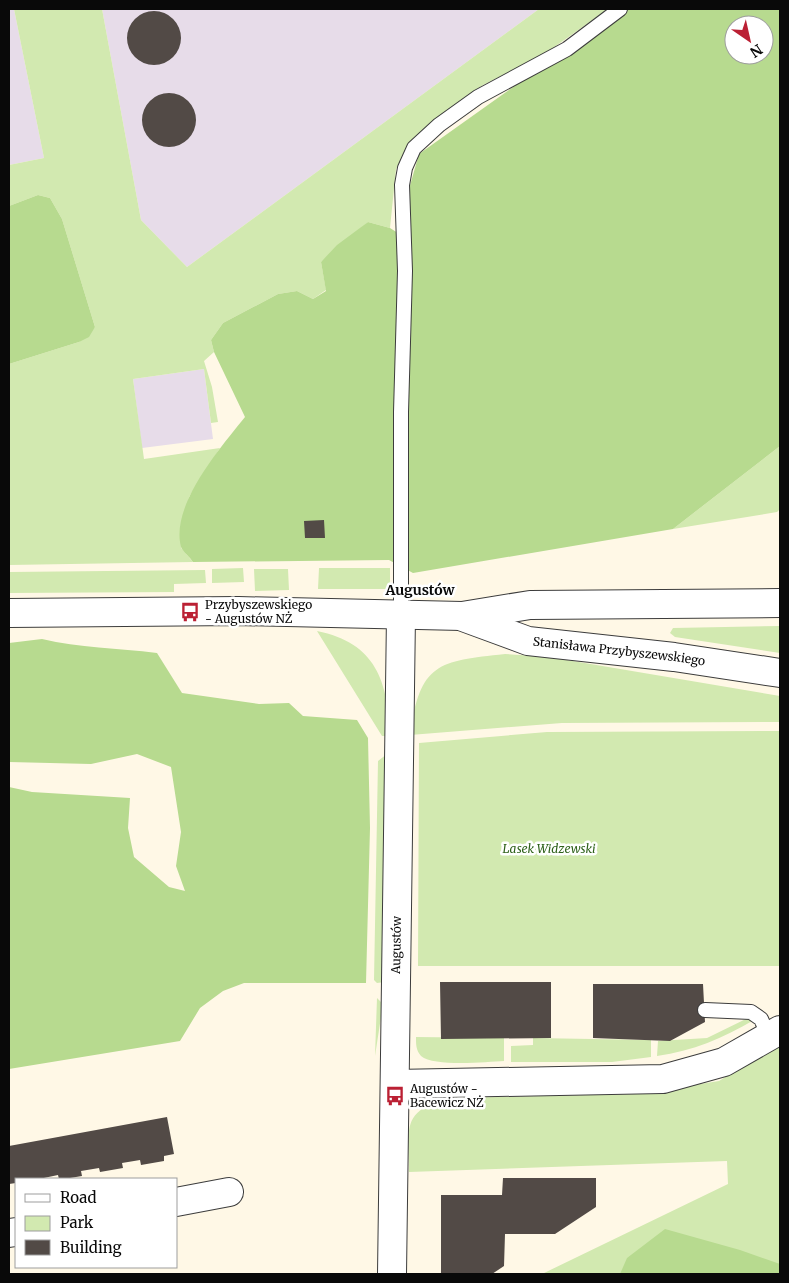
<svg xmlns="http://www.w3.org/2000/svg" width="789" height="1283" font-family="Merriweather,serif">
<style>
.industrial{fill:#e7dce9}
.green{fill:#d2e9b0}
.forest{fill:#b7da8f;fill-rule:evenodd}
.building{fill:#524a46}
.lines{fill:none;stroke-linecap:round;stroke-linejoin:round}
.service-casing{stroke:#3c3c3c;stroke-width:16}
.minor-casing{stroke:#3c3c3c;stroke-width:30}
.tertiary-casing{stroke:#3c3c3c;stroke-width:30}
.service{stroke:#fff;stroke-width:14}
.minor{stroke:#fff;stroke-width:28}
.tertiary{stroke:#fff;stroke-width:28}
.labels{text-anchor:middle;stroke-width:5;stroke-linejoin:round;paint-order:stroke}
.poi-label{font-size:12px;fill:#090909;stroke:#fff;text-anchor:start}
.street-label{font-size:12px;fill:#090909;stroke:#fff}
.park-label{font-size:12px;font-style:italic;fill:#2e611a;stroke:#fff}
.neighbourhood-label{font-size:14px;font-weight:bold;fill:#090909;stroke:#fff}
</style>
<rect width="100%" height="100%" fill="#fff8e6"/>
<!-- industrial -->
<path class="industrial" d="M9 9H14L44 158 9 165Z
M102 9H539L187 267 141 220Z
M204 369 213 439 142 448 133 379Z"/>
<!-- green -->
<path class="green" d="M14 9H102L141 220 187 267 539 9H608L543 55 483 85 464 98 410 143 396 169 390 228 368 222 321 262 326 290 313 299 297 291 278 294 223 323 211 340 214 352 204 361 212 387 218 422 211 423 204 369 133 379 144 459 220 448 189 497 181 548 193 562 9 565V364L79 342 95 327 62 219 50 198 38 195 9 206V165L44 158Z
M780 446V509L777 512 673 529Z
M243 568 244 582 212 583V569Z
M319 568H390V589H318Z
M254 569H288L289 590 255 591Z
M205 570 206 583 174 584V592L9 593V572Z
M780 626V653L675 637 670 633 673 628Z
M317 631C376 643 388 681 390 736H382Z
M505 654 549 657 780 696V722L562 723 410 735C420 663 438 661 505 654Z
M780 731V966H418L419 743 547 732Z
M387 754 385 982 377 983 374 980 378 761Z
M377 998 383 1004 375 1056Z
M752 1016 754 1020C723 1038 693 1051 657 1056L658 1041 707 1038Z
M416 1037 504 1038V1061C486 1062 434 1067 421 1056 416 1050 416 1045 416 1037Z
M533 1038 651 1040V1057L612 1062H511V1046L533 1045Z
M780 1043V1274H542L728 1184 727 1161 409 1172C409 1129 400 1111 449 1098L637 1094 719 1081Z"/>
<!-- forest -->
<path class="forest" d="M623 9H780V446L673 529 413 573 389 560 193 562C190 557 183 552 181 547 170 505 221 447 245 417L214 352 211 340 223 323 278 294 297 291 313 299 326 291 321 262 337 245 368 222 390 228 409 240V189L419 154ZM734 25H764V55H734Z
M38 195 50 198 62 219 95 327 89 337 79 342 9 364V206Z
M42 639C79 648 118 648 157 653L182 693 259 704 289 703 303 716 357 720 368 738 370 828 366 983H244L223 991 200 1008 180 1041 9 1069V787L32 792 130 798 128 828 134 857 169 887 185 891 176 866 181 832 171 767 137 754 91 764 9 762V643Z
M665 1229 740 1250 780 1264V1274H620L627 1258Z"/>
<!-- building -->
<path class="building" d="M127 38a27 27 0 1 1 54 0a27 27 0 1 1-54 0Z
M142 120a27 27 0 1 1 54 0a27 27 0 1 1-54 0Z
M324 520 325 538H305L304 521Z
M440 982H551V1038L441 1039Z
M593 984H703L705 1022 670 1041 593 1038Z
M167 1117 174 1154 164 1156V1161L141 1165 140 1160 122 1163 123 1168 100 1172 99 1168 81 1171 82 1176 70 1178 59 1179 58 1175 39 1179H16V1183L9 1184V1146Z
M503 1178H596V1207L555 1234H505L504 1266 492 1274H441V1195H502Z"/>
<g class="lines">
<defs>
<path id="service" d="M401 615V412L405 271 402 185 405 168 414 148 439 125 478 97 567 49 620 9
M705 1010 751 1012 761 1019 769 1037"/>
<path id="minor" d="M395 1084 663 1079 724 1062 780 1030
M176 1202 229 1192
M9 1233 16 1232"/>
<g id="tertiary">
<path d="M9 613 238 611 462 616 530 605 780 603"/>
<path id="s1" d="M463 617 528 641 674 657 780 673"/>
<path id="s2" d="M392 1274 401 615"/>
</g>
</defs>
<!-- service casing -->
<use href="#service" class="service-casing"/>
<!-- minor casing -->
<use href="#minor" class="minor-casing"/>
<!-- tertiary casing -->
<use href="#tertiary" class="tertiary-casing"/>
<!-- service -->
<use href="#service" class="service"/>
<!-- minor -->
<use href="#minor" class="minor"/>
<!-- tertiary -->
<use href="#tertiary" class="tertiary"/>
</g>
<!-- icons -->
<defs>
<symbol id="bus-bare" viewBox="-9 -9 18 18"><path d="M-5-6H5V4H4V6H2V4H-2V6H-4V4H-5ZM-3.5-4V0h7V-4ZM-3.5 1.2v1.5H-2V1.2ZM2 1.2v1.5H3.5V1.2Z" fill="#bb2034" stroke="#fff" stroke-width="2.5" paint-order="stroke"/></symbol>
</defs>
<g fill-rule="evenodd">
<use href="#bus-bare" x="176" y="598" width="28" height="28"/>
<use href="#bus-bare" x="381" y="1082" width="28" height="28"/>
</g>
<g class="labels">
<!-- poi labels -->
<g class="poi-label">
<text x="205" y="609">Przybyszewskiego<tspan x="205" dy="14">- Augustów NŻ</tspan></text>
<text x="410" y="1093">Augustów -<tspan x="410" dy="14">Bacewicz NŻ</tspan></text>
</g>
<!-- street labels -->
<g class="street-label">
<text dy="4" stroke="none"><textPath href="#s1" startOffset="161">Stanisława Przybyszewskiego</textPath></text>
<text dy="4" stroke="none"><textPath href="#s2" startOffset="329">Augustów</textPath></text>
</g>
<!-- park labels -->
<g class="park-label">
<text x="549" y="853">Lasek Widzewski</text>
</g>
<!-- neighbourhood labels -->
<g class="neighbourhood-label">
<text x="420" y="595">Augustów</text>
</g>
</g>
<!-- border -->
<rect width="789" height="1283" fill="none" stroke="#090909" stroke-width="20"/>
<!-- legend -->
<rect x="15" y="1178" width="162" height="90" fill="#ffffff" stroke="#9d9d9d"/>
<rect x="25" y="1194" width="25" height="8" fill="#ffffff" stroke="#9d9d9d"/>
<text x="60" y="1203" font-size="15" fill="#090909">Road</text>
<rect x="25" y="1216" width="25" height="15" fill="#d2e9b0" stroke="#9d9d9d"/>
<text x="60" y="1228" font-size="15" fill="#090909">Park</text>
<rect x="25" y="1240" width="25" height="15" fill="#524a46" stroke="#9d9d9d"/>
<text x="60" y="1253" font-size="15" fill="#090909">Building</text>
<!-- north arrow -->
<g transform="translate(749 40) rotate(146)"><circle r="24" fill="#ffffff" stroke="#9d9d9d"/>
<path d="M0-4L9 19L0 12L-9 19Z" fill="#bb2034"/>
<text y="-8" font-size="14" font-weight="bold" text-anchor="middle" fill="#090909">N</text>
</g>
</svg>
